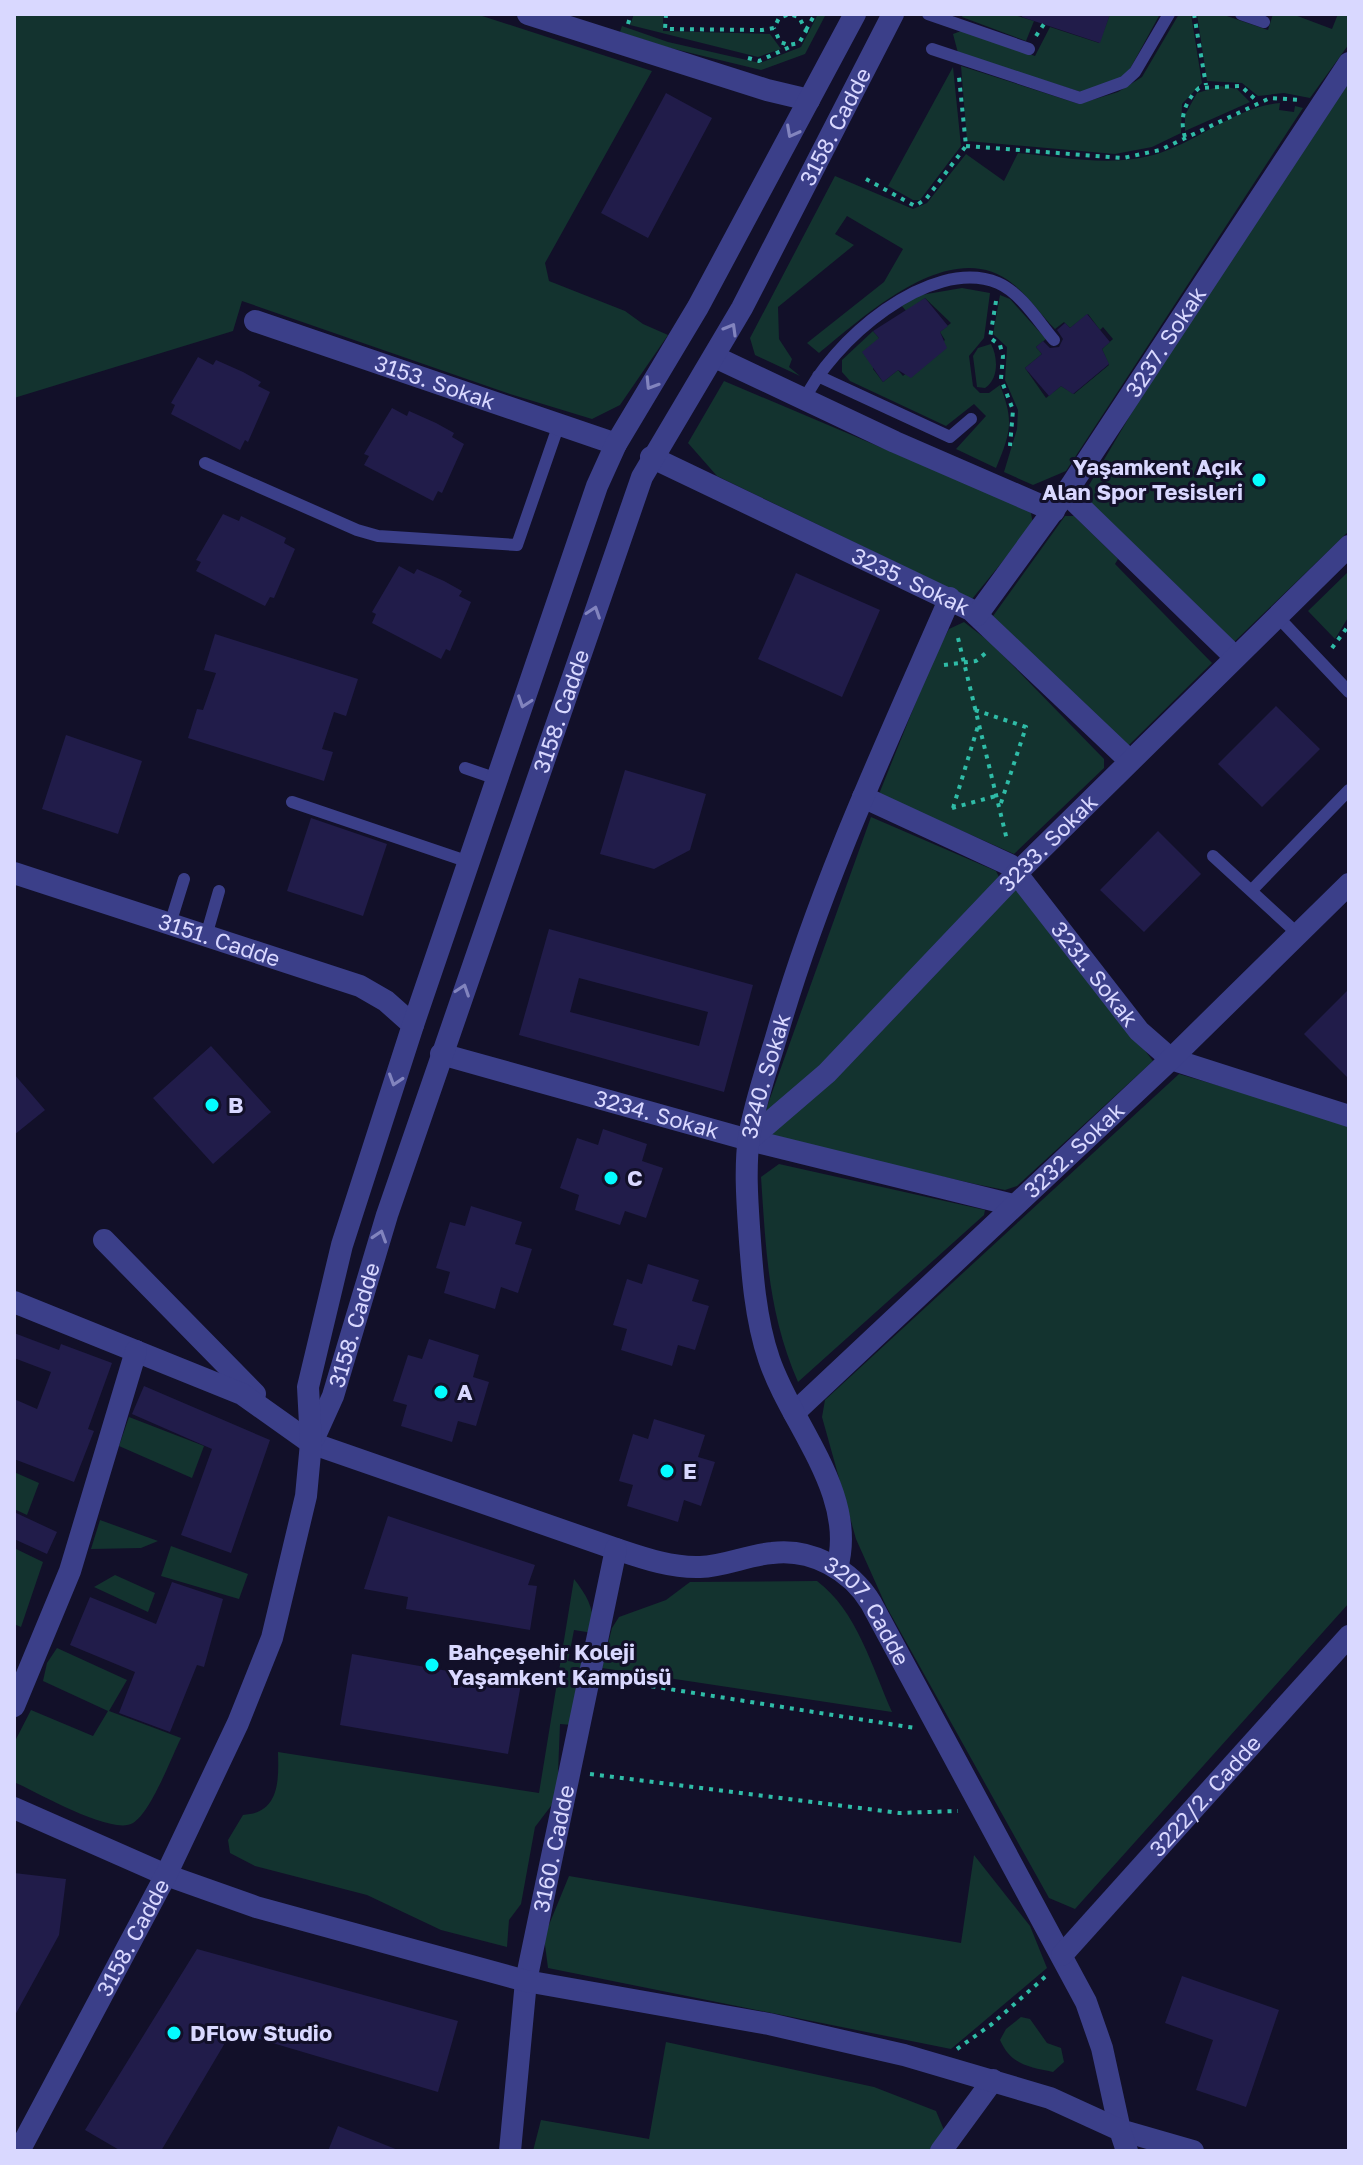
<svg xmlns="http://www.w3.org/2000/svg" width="1363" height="2165" font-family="'Golos Text',sans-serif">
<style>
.green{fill:#13332f}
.building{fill:#211c4a;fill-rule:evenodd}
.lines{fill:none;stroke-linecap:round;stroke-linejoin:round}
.path{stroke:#2fbca7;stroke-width:4;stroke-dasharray:4 6;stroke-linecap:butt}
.service{stroke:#3b3f89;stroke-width:12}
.minor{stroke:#3b3f89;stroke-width:22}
.tertiary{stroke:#3b3f89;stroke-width:22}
.oneway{stroke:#8284be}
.poi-dot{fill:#04fcff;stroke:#121029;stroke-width:3}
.labels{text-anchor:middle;stroke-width:6;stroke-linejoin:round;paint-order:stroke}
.street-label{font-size:22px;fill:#d9d8ff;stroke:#121029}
.poi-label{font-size:22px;font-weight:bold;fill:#d9d8ff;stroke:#121029;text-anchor:start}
</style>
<rect width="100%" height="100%" fill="#121029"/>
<!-- green -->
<path class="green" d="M14 14H476L652 71 545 263 549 281 625 311 643 324 668 335 620 405 592 419 510 394 242 301 233 331 14 398Z
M634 14H663V31L770 34 781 49 758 57 630 25Z
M818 14H826L805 54 761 70 666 47 620 32 622 26 668 42 760 63 801 47Z
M963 14H1011L1034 21 1026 41 962 17Z
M1110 14H1160L1125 78 1081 92 958 53 953 34 961 31 1035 56 1050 27 1099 43Z
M1179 14H1191L1202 83 1182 104 1181 133 1152 147 1115 154 967 141 961 66 1079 104 1118 92 1142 77Z
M1197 14H1221L1268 30 1273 14H1292L1332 29 1338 14H1349V44L1310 98 1284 93 1258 96 1242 83 1207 81Z
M953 67 961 146 920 200H913L888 186Z
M1349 77V531L1232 644 1082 497 1151 380Z
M1221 86 1237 89 1250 102 1185 131V115L1197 93Z
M1280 103 1279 110 1294 112 1295 106 1303 108 1066 471 1033 485 1004 472 1017 429 1018 410 1005 380 1007 347 993 334 1000 295 1010 299 1046 339 1036 347 1042 354 1025 368 1046 398 1061 386 1074 394 1109 365 1102 349 1113 339 1103 327 1100 330 1088 314 1070 328 1064 322 1055 329C1041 315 1028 296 1013 284 952 233 864 317 819 353L807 343 884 282 903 249 847 216 835 234 854 245 778 307 779 339 792 359 789 367 800 376 755 355 750 338 835 176 913 209 927 203 966 154 1004 181 1018 153C1065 157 1114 168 1160 153 1201 139 1237 107 1280 103Z
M962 288 990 293 984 338 969 356 973 386 980 393H989L1000 385C1014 421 1011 432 996 468L956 449 986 416 974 404 946 426 850 381 842 372V360L873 331 879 338 873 369 883 382 898 370 903 376 945 340 940 332 951 323 925 298 907 312 901 305 921 295Z
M991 344C998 357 999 379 985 388L977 387 973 356 978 348Z
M724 381 1024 508 1031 513 1033 524 972 599 717 476 688 443Z
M1065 516H1074L1118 559 1115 564 1212 663 1127 747 993 616Z
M1349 571V616L1335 639 1308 611Z
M964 622 991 643 1104 759V768L1014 854 879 794 934 657 949 629Z
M871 817 996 871 1000 879 1021 889 1153 1061 1017 1186 1005 1190 975 1184 766 1136 764 1115Z
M1179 1074 1349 1124V1603L1075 1909 1049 1898 886 1606 856 1539 822 1417 825 1400Z
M779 1164 985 1210 984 1215 798 1382C768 1313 766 1251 761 1177Z
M129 1417 204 1446 192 1478 119 1446Z
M14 1472 39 1483 27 1515 14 1509Z
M100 1520 158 1541 141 1548 91 1549Z
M171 1546 248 1574 239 1599 161 1576Z
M14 1548 43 1562 21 1627 14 1624Z
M115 1575 155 1593 148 1612 94 1587Z
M574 1579C588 1597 595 1610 593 1633L574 1630 568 1661 586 1664 573 1725 560 1724 557 1798 535 1827 521 1904 509 1920 507 1947 441 1930 367 1895 255 1866 230 1853 228 1840 243 1815C279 1813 279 1782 278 1752L539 1793Z
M817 1581C857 1611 872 1667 892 1712L602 1668 612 1628 619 1617 666 1600 690 1582Z
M57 1648 127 1680 109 1711 181 1738C171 1758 151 1812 133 1823 112 1836 37 1792 14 1782V1743L31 1710 93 1736 108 1711 43 1681 47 1663Z
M974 1855 1030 1926 1047 1968 951 2049 548 1968 544 1937 569 1876 961 1943Z
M1021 2017 1030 2019 1047 2043 1061 2048 1064 2062 1053 2072C1029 2067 1011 2065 1000 2040L1006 2029Z
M666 2042 874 2087 936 2111 944 2130 930 2151H533L541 2120 649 2139Z"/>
<!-- building -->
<path class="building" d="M1023 14H1110L1100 43 1022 17Z
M666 93 712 118 648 238 601 213Z
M925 298 948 326 940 332 947 348 911 378 898 370 883 382 862 352 879 338 873 331Z
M1087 314 1110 342 1102 349 1109 364 1073 394 1061 386 1049 396 1025 368 1042 354 1036 347 1043 341 1050 348 1059 347 1063 339 1057 330 1065 323 1070 328Z
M198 357 213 365 216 360 243 372 261 382 258 386 270 392 248 442 245 440 240 450 171 414 175 405 171 403Z
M392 408 407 416 409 411 436 423 454 433 452 437 464 444 442 493 438 491 433 501 364 465 369 456 364 454Z
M223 514 239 521 241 516 268 529 286 538 284 543 295 549 274 598 270 597 265 606 196 571 201 562 196 560Z
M399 566 414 574 417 569 444 581 462 591 459 596 471 602 450 651 446 649 441 659 372 623 376 614 372 612Z
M796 573 880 610 842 697 758 659Z
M215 634 358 679 346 716 334 712 322 749 333 752 324 781 188 738 197 709 203 710 216 673 204 670Z
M1276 706 1320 749 1262 807 1218 764Z
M66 735 142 761 118 834 42 809Z
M625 770 706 794 690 850 654 869 600 854Z
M311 818 387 844 363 916 287 891Z
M1158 831 1201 874 1144 932 1100 890Z
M549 929 753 985 724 1092 519 1035ZM579 978 708 1012 699 1046 570 1012Z
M1349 989V1079L1304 1034Z
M211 1046 271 1112 213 1164 153 1098Z
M14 1074 45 1110 14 1135Z
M603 1129 647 1144 642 1161 663 1168 646 1218 625 1211 620 1225 575 1210 579 1195 560 1188 577 1138 598 1145Z
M471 1206 522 1222 515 1244 532 1249 518 1293 501 1287 495 1309 444 1293 450 1272 436 1268 450 1222 465 1226Z
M648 1264 699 1280 692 1301 709 1306 695 1350 678 1345 672 1366 621 1350 627 1329 613 1325 627 1279 642 1284Z
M14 1333 59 1350 61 1344 112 1363 88 1429 94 1431 74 1482 14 1459V1399L37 1409 51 1372 14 1358Z
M429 1339 479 1355 473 1377 489 1382 476 1426 458 1421 452 1442 401 1426 407 1405 393 1401 408 1355 422 1359Z
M144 1386 270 1440 231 1553 181 1535 212 1449 132 1414Z
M654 1419 705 1435 698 1457 715 1462 701 1506 684 1500 678 1522 627 1506 633 1485 619 1481 633 1434 648 1439Z
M14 1512 57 1532 47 1554 14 1539Z
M388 1516 535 1565 528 1585 537 1586 530 1630 406 1609 408 1597 364 1589Z
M172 1582 223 1599 204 1667 197 1665 170 1732 119 1713 135 1672 70 1645 90 1597 156 1624Z
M352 1654 521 1684 508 1754 340 1725Z
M14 1873 66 1879 59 1935 14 2017Z
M197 1949 458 2021 438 2092 232 2031 161 2151H121L85 2130Z
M1182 1976 1279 2010 1246 2107 1196 2090 1213 2040 1165 2023Z
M338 2126 398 2150 397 2151H328Z"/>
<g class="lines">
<!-- path -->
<path class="path" d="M666 14 665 29 762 30 774 28 779 18 789 14 799 17 806 31 799 43 789 45 780 42 774 28
M1194 14 1206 85
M628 24 631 14
M806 30 815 14
M1036 36 1044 24
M748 58 759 61 792 46
M1185 137C1179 118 1185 101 1199 88L1241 86 1258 102
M966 146 1123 158 1160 150 1270 98 1301 100
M866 179 915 206 926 199 966 146 959 77
M996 301 990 338 1000 345 1003 356 1001 379 1013 410 1010 446
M958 638 1007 840
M1332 648 1349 625
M944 665 976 661 987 652
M975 710 1026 727 1000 806
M952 808 996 796
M953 808 978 726
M612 1680 915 1728
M590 1774 899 1813 958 1811
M957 2049 992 2024 1046 1976"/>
<!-- service -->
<path class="service" d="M928 14 1029 49
M1241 14 1264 22
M932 49 1080 98 1124 82 1135 72 1169 14
M818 376 950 437 971 419
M804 401C830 343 930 255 998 283 1021 293 1038 321 1054 340
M205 463 357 530 378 536 517 545 559 424
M1277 616 1349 692
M465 768 497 779
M292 802 469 862
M1213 856 1298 934
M1251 891 1349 790
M170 924 184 879
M206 936 219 891"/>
<!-- minor -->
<g class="minor">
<path d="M528 14 767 90 809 100"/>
<path id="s1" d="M255 321 616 444"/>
<path d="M715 357 895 442 1054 511"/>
<path id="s2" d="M651 457 971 610 1130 761"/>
<path d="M1066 493 1235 657"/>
<path id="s3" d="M977 615 1066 493 1349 63"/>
<path id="s4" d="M863 797 1010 865 1139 1031 1171 1059 1349 1116"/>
<path id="s5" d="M14 873 360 986 386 1001 413 1025"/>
<path id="s6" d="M441 1054 749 1140 1013 1205"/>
<path id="s7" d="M749 1140 827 1073 1018 872 1349 546"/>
<path d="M104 1240 255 1394"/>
<path id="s8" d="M14 1302 242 1394 311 1443 616 1549C643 1558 671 1568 700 1567 725 1566 748 1555 772 1553 812 1548 851 1570 871 1603L1086 2002 1102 2048 1120 2130 1193 2151"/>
<path id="s9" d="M794 1413 1171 1059 1349 884"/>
<path id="s10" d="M837 1568C858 1494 791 1425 769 1359 755 1318 752 1271 749 1227 747 1198 745 1166 749 1137 755 1101 768 1066 778 1031 821 882 888 740 950 598"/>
<path d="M14 1706 70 1571 136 1351"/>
<path id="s11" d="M1062 1955 1349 1636"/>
<path id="s12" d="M510 2151 526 1981 616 1549"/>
<path d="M941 2151 993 2080"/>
</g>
<!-- tertiary -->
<g class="tertiary">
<path id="s13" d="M314 1438 333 1396 387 1215 642 477 742 308 893 14"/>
<path d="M14 1808 166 1875 256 1907 526 1981 769 2024 904 2055 1050 2098 1120 2130 1127 2151"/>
<path id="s14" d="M19 2151 166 1875 238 1723 272 1638 306 1496 311 1443 308 1387 342 1245 413 1025 597 486 616 444 698 307 855 14"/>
</g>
</g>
<!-- one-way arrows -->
<defs><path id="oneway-chevron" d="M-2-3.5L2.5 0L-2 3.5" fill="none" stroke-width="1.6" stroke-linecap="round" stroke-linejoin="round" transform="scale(2)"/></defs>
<g class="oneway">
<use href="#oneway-chevron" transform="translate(792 132) rotate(118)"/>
<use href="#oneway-chevron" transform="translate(731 329) rotate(-60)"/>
<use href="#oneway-chevron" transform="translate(651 384) rotate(122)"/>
<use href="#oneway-chevron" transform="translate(594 612) rotate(-71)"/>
<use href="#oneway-chevron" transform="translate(524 702) rotate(109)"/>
<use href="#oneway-chevron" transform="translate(463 990) rotate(-71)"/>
<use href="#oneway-chevron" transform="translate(395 1080) rotate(108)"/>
<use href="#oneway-chevron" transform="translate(380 1236) rotate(-72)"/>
</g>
<!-- markers -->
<g class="poi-dot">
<circle cx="1259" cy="480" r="8"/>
<circle cx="212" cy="1105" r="8"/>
<circle cx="611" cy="1178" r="8"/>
<circle cx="441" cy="1392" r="8"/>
<circle cx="667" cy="1471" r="8"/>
<circle cx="432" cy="1665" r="8"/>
<circle cx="174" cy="2033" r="8"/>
</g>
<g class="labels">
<!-- street labels -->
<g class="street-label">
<text dy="8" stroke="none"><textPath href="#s13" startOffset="1416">3158. Cadde</textPath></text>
<text dy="8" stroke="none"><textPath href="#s3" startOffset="332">3237. Sokak</textPath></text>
<text dy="8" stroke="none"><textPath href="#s1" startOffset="190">3153. Sokak</textPath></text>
<text dy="8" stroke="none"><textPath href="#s2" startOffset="288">3235. Sokak</textPath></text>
<text dy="8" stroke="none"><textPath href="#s13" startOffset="768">3158. Cadde</textPath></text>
<text dy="8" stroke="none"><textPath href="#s7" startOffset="422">3233. Sokak</textPath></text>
<text dy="8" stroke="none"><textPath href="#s5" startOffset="216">3151. Cadde</textPath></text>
<text dy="8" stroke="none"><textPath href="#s4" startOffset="300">3231. Sokak</textPath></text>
<text dy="8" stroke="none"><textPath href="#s10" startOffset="512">3240. Sokak</textPath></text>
<text dy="8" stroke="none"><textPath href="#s6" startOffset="224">3234. Sokak</textPath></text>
<text dy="8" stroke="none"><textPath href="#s9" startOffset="384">3232. Sokak</textPath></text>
<text dy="8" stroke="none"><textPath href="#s13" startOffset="120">3158. Cadde</textPath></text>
<text dy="8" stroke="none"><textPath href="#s8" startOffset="934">3207. Cadde</textPath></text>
<text dy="8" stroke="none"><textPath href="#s11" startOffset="214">3222/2. Cadde</textPath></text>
<text dy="8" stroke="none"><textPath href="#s12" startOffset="306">3160. Cadde</textPath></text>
<text dy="8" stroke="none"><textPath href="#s14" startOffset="242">3158. Cadde</textPath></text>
</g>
<!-- poi labels -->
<g class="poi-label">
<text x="1243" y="475" text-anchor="end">Yaşamkent Açık<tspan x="1243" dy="25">Alan Spor Tesisleri</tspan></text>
<text x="228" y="1113">B</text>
<text x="627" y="1186">C</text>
<text x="457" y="1400">A</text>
<text x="683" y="1479">E</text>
<text x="448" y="1660">Bahçeşehir Koleji<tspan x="448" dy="25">Yaşamkent Kampüsü</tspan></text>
<text x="190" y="2041">DFlow Studio</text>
</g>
</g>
<!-- border -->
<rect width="1363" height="2165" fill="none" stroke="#d9d8ff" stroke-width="32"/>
</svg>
